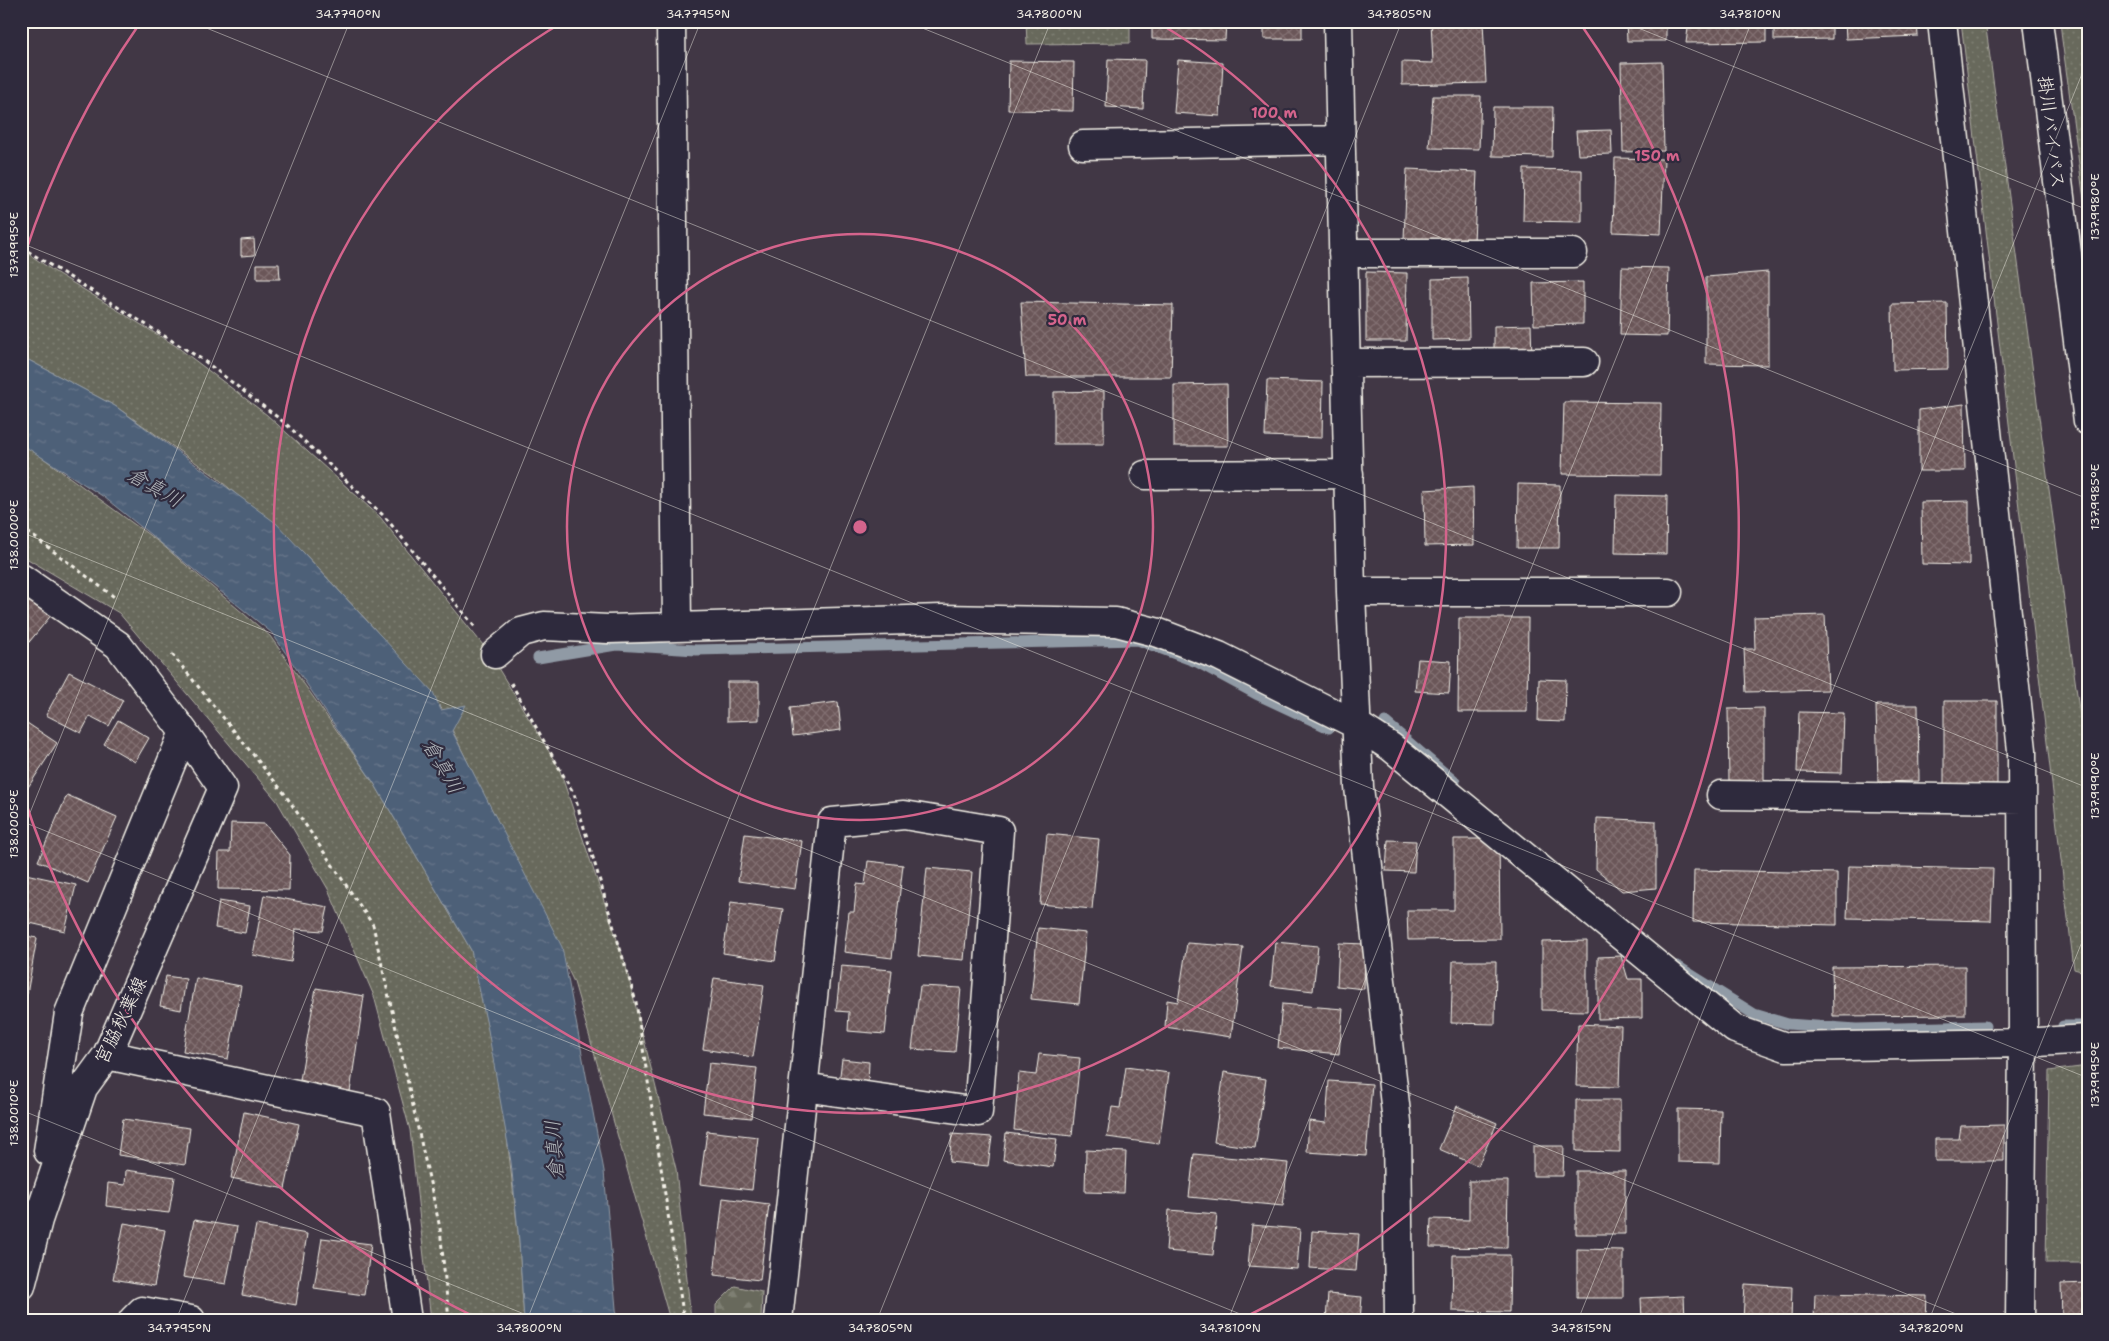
<svg xmlns="http://www.w3.org/2000/svg" width="2109" height="1341" font-family="'Shantell Sans','Klee One',sans-serif">
<style>
.green{fill:url(#green-dots);stroke:#aeada2}
.forest{fill:url(#forest-firs);stroke:#aeada2}
.water{fill:url(#water-ripples);stroke:#909aa5}
.lines{fill:none;stroke-linecap:round;stroke-linejoin:round}
.stream{stroke:#909aa5;stroke-width:11}
.building{fill:url(#building-cross-hatch);stroke:#f4f1e8}
.minor-casing{stroke:#f4f1e8;stroke-width:31}
.highway-casing{stroke:#f4f1e8;stroke-width:31}
.path{stroke:#f4f1e8;stroke-width:3;stroke-dasharray:4 4;stroke-linecap:butt}
.minor{stroke:#2f2a3d;stroke-width:28}
.highway{stroke:#2f2a3d;stroke-width:28}
.ticks{fill:none;stroke:#f4f1e8;stroke-width:1;stroke-opacity:0.45}
.ring{fill:none;stroke:#d4648c;stroke-width:2.5}
.labels{text-anchor:middle;stroke-width:4.5;stroke-linejoin:round;paint-order:stroke}
.street-label{font-size:19px;fill:#f4f1e8;stroke:#2f2a3d}
.water-label{font-size:20px;font-style:italic;fill:#b2b7bb;stroke:#2f2a3d}
.centre{fill:#d4648c;stroke:#2f2a3d;stroke-width:2.5}
.ring-label{font-size:15px;text-anchor:middle;font-weight:bold;fill:#d4648c;stroke:#2f2a3d;stroke-width:4.5;stroke-linejoin:round;paint-order:stroke}
.neatline{fill:none;stroke:#f4f1e8;stroke-width:2}
.ticks-label{font-size:12px;text-anchor:middle;fill:#f4f1e8}
</style>
<defs>
<pattern id="green-dots" width="8" height="8" patternUnits="userSpaceOnUse" patternTransform="scale(1.25)"><rect width="8" height="8" fill="#68695b"/><path d="M2 2h.1M6 6h.1" fill="none" stroke="#7e7f73" stroke-width="1.8" stroke-linecap="round"/></pattern>
<pattern id="forest-firs" width="22" height="20" patternUnits="userSpaceOnUse" patternTransform="scale(1.25)"><rect width="22" height="20" fill="#68695b"/><path d="M5 1l3.5 6h-7zM16 11l3.5 6h-7z" fill="#7e7f73"/></pattern>
<pattern id="water-ripples" width="26" height="14" patternUnits="userSpaceOnUse" patternTransform="scale(1.25)"><rect width="26" height="14" fill="#4e6078"/><path d="M2 4q2-2 4 0t4 0M15 11q2-2 4 0t4 0" fill="none" stroke="#68778b"/></pattern>
<pattern id="building-cross-hatch" width="8" height="8" patternUnits="userSpaceOnUse" patternTransform="scale(1.25)"><rect width="8" height="8" fill="#6b5659"/><path d="M0 0l8 8M0 8l8-8" fill="none" stroke="#816f71"/></pattern>
</defs>
<rect width="100%" height="100%" fill="#413745"/>
<filter id="ink" filterUnits="userSpaceOnUse"><feTurbulence type="fractalNoise" baseFrequency=".02" numOctaves="2"/><feDisplacementMap in="SourceGraphic" scale="10" xChannelSelector="R" yChannelSelector="G"/><feConvolveMatrix kernelMatrix="1 2 1 2 8 2 1 2 1" color-interpolation-filters="sRGB"/></filter>
<g filter="url(#ink)">
<!-- green -->
<path class="green" d="M1026 21H1130V43L1027 44Z
M1961 21H1985L2088 775V973L2074 969Z
M2060 21H2088V229L2062 40Z
M21 249 55 272 176 346 267 415 380 517 487 650 559 768 625 963 676 1169 691 1320H670L574 982 442 709 372 626 305 554 215 476 115 406 21 356Z
M21 442 160 543 270 636 374 783 471 950 502 1093 519 1241 524 1320H431L410 1130 374 996 328 889 277 801 119 613 21 555Z
M2088 1066V1263H2046L2049 1071Z"/>
<!-- forest -->
<path class="forest" d="M735 1286 762 1292 761 1320H716V1305Z"/>
<!-- water -->
<path class="water" d="M21 356 115 406 276 523 433 692 441 710 466 705 452 731 562 947 604 1171 617 1320H524L519 1241 511 1162 488 1030 471 950 374 783 272 633 104 497 21 444Z"/>
<g class="lines">
<!-- stream -->
<path class="stream" d="M538 658 616 645 696 650 1138 640 1197 662 1256 694 1329 728
M1385 722 1455 782
M1677 966 1754 1014 1788 1024 1856 1029 1985 1026
M2063 1026H2088"/>
</g>
<!-- building -->
<path class="building" d="M1152 21H1226L1225 40 1152 39Z
M1264 21H1302V39H1264Z
M1431 21H1483L1486 83 1402 85V62L1433 63Z
M1512 21H1566V26L1512 24Z
M1626 21H1666V41H1627Z
M1689 21H1766V42L1686 43Z
M1774 21H1832V39L1774 40Z
M1845 21H1917L1918 36 1846 39Z
M1108 59 1145 60 1143 109 1106 107Z
M1178 60 1223 63 1220 116 1174 113Z
M1009 61 1074 62 1073 111 1008 110Z
M1662 62 1664 151 1623 152 1621 63Z
M1433 96H1481L1479 149 1429 148Z
M1493 107H1553L1552 157 1492 156Z
M1611 130 1612 154 1578 155 1576 131Z
M1615 158 1664 159 1661 234 1613 232Z
M1407 169 1477 172 1474 242 1404 239Z
M1524 169 1582 170V222L1523 221Z
M254 239 255 255 241 256V240Z
M257 264H279L280 279H257Z
M1622 267 1669 268 1667 336 1620 335Z
M1366 272 1407 273 1406 341H1366Z
M1768 272V365L1706 364V277Z
M1468 278 1469 339 1432 340V279Z
M1583 282V324L1534 325 1533 283Z
M1021 302 1173 305 1171 377H1026Z
M1947 303 1948 369 1893 370 1892 304Z
M1531 325 1532 358H1494V326Z
M1267 380 1323 382 1322 438 1265 436Z
M1227 384 1228 446H1174V385Z
M1104 391V444H1054V392Z
M1564 402 1661 403 1660 475 1562 474Z
M1964 404 1965 471H1919V410Z
M1518 484 1560 485 1559 548H1517Z
M1473 487 1474 545 1425 546 1424 490Z
M1616 495 1667 496 1666 554 1615 553Z
M1969 501V565L1922 564 1921 502Z
M32 597 53 613 25 647 21 645V612Z
M1825 615 1828 690 1746 692 1744 649H1755L1754 617Z
M1459 618H1528L1527 712H1458Z
M1418 659 1451 661 1449 693 1415 691Z
M69 672 123 700 109 726 90 716 81 733 46 715Z
M1539 679 1566 680 1565 722 1538 721Z
M727 682H759V720L727 721Z
M1944 701H1997V784H1944Z
M838 702 841 730 793 736 790 708Z
M1876 705H1918L1919 781 1878 782Z
M1764 708V783H1729L1728 709Z
M1799 712 1844 713 1842 773 1797 772Z
M21 719 57 743 21 798Z
M118 720 149 738 135 762 104 744Z
M67 795 117 817 88 883 38 861Z
M1597 818 1656 821V888L1622 891 1596 869Z
M231 823 265 824 290 855 289 890 218 889 219 852H230Z
M745 834 802 841 795 889 738 881Z
M1047 834 1099 839 1092 909 1040 904Z
M1454 839H1499L1500 939 1408 940 1407 910H1454Z
M1388 840 1416 841 1414 872 1386 871Z
M868 861 903 865 892 958 844 952 849 912H854L857 884 865 885Z
M1849 866 1993 869 1991 921 1847 918Z
M927 868 972 872 964 960 918 956Z
M1694 870 1837 873V925L1693 922Z
M21 873 76 885 65 931 21 921Z
M264 895 328 907 323 931 296 929 291 962 253 955Z
M219 901 250 906 245 933 215 928Z
M731 902 783 909 775 961 723 953Z
M1038 928 1086 933 1079 1004 1031 999Z
M21 935 37 938 27 994 21 992Z
M1587 941V1011L1542 1010V942Z
M1275 942 1318 946 1313 991 1271 986Z
M1187 943 1243 947 1231 1037 1165 1027 1167 1000 1178 1002Z
M1339 943 1365 944 1364 989 1337 986Z
M1621 956 1628 979H1642V1018L1598 1019V957Z
M1453 961H1496L1495 1024 1451 1023Z
M841 966 892 970 885 1034 848 1031 849 1012 836 1011Z
M1965 966V1015L1833 1016 1832 967Z
M166 976 186 979 181 1010 160 1006Z
M196 978 241 986 228 1059 183 1051Z
M714 978 764 985 753 1057 703 1049Z
M920 986 961 988 955 1052 912 1049Z
M316 988 364 996 350 1092 300 1080Z
M1282 1004 1343 1009 1339 1054 1278 1048Z
M21 1010 26 1011 21 1044Z
M1578 1024 1621 1026 1619 1087 1576 1086Z
M1039 1054 1080 1058 1072 1136 1014 1130 1019 1073 1036 1075Z
M842 1059 869 1062 868 1085 839 1083Z
M709 1063 757 1068 751 1118 703 1113Z
M1126 1067 1169 1073 1159 1144 1107 1137 1112 1107 1120 1108Z
M1224 1072 1266 1079 1255 1148 1214 1142Z
M1329 1081 1372 1084 1366 1156 1307 1152 1309 1121 1326 1123Z
M1576 1100H1620V1152L1576 1151Z
M1457 1106 1497 1123 1478 1166 1439 1149Z
M1678 1109 1721 1110 1720 1163 1678 1162Z
M244 1112 299 1124 285 1189 231 1178Z
M123 1119 190 1128 185 1165 118 1155Z
M2004 1125V1161H1935V1139H1959L1961 1126Z
M707 1131 758 1137 752 1190 700 1184Z
M1006 1133 1057 1139 1053 1167 1003 1160Z
M952 1134 992 1137 988 1166 949 1162Z
M1533 1146H1564L1563 1176H1533Z
M1086 1150 1126 1152 1124 1193 1085 1192Z
M1194 1154 1288 1163 1283 1206 1189 1197Z
M126 1170 175 1177 169 1213 106 1206 108 1183 125 1185Z
M1576 1171H1625V1234H1576Z
M1469 1181H1508L1507 1248 1430 1247 1431 1219 1469 1220Z
M723 1198 769 1204 760 1280 714 1275Z
M1169 1210 1217 1214 1213 1255 1166 1251Z
M194 1220 237 1227 226 1284 183 1277Z
M124 1223 165 1230 154 1286 113 1279Z
M256 1225 307 1234 296 1305 242 1295Z
M1252 1225 1300 1229 1297 1269 1248 1266Z
M1312 1231 1359 1234 1356 1271 1310 1268Z
M322 1238 371 1244 364 1295 314 1288Z
M1577 1249 1623 1250V1298H1577Z
M1453 1255H1510L1509 1312 1452 1311Z
M2088 1283V1320H2062L2061 1284Z
M1745 1284 1792 1287 1791 1320H1743Z
M1328 1294 1362 1297 1360 1320H1316L1326 1319Z
M1815 1294 1927 1296 1926 1320H1814Z
M1684 1296 1685 1320H1642L1641 1298Z"/>
<g class="lines">
<defs>
<path id="minor" d="M671 21 677 626
M1338 21 1351 592 1359 787 1397 1122 1399 1320
M1942 21 2022 750 2023 1043 2020 1320
M1083 145 1341 140
M1343 253H1573
M1346 363 1584 362
M1145 475 1349 474
M21 578 118 645 184 732 223 788 107 1055 83 1088 38 1220 21 1286
M1351 592H1668
M495 654 521 632 544 626 608 629 942 619 1116 622 1159 633 1219 656 1357 725 1391 747 1735 1029 1786 1047 2023 1043 2088 1039
M1721 795 2022 799
M107 1055 376 1112 407 1320
M48 1151 69 1013 184 732
M133 1320 142 1311 191 1320
M778 1320 832 822 904 815 999 831 978 1112 803 1087"/>
<path id="highway" d="M2038 21 2088 421"/>
</defs>
<!-- minor casing -->
<use href="#minor" class="minor-casing"/>
<!-- highway casing -->
<use href="#highway" class="highway-casing"/>
<!-- path -->
<path class="path" d="M21 247 203 360 285 423 385 517 475 627
M21 527 117 599
M172 654 284 793 373 925 440 1228 449 1320
M511 683 574 794 636 1002 684 1320"/>
<!-- minor -->
<use href="#minor" class="minor"/>
<!-- highway -->
<use href="#highway" class="highway"/>
</g>
</g>
<!-- ticks -->
<path class="ticks" d="M189 21 2088 788M905 21 2088 499M1621 21 2088 210M21 243 2088 1078M21 532 1971 1320M21 821 1255 1320M21 835 350 21M21 1110 539 1320M176 1320 701 21M527 1320 1051 21M877 1320 1402 21M1228 1320 1752 21M1578 1320 2088 59M1929 1320 2088 927"/>
<!-- distance rings -->
<g class="ring">
<circle cx="860" cy="527" r="293"/>
<path d="M1157 22A586 586 0 1 1 563 22"/>
<path d="M475 1317A879 879 0 0 1 22 791M22 263A879 879 0 0 1 140 23M1580 23A879 879 0 0 1 1245 1317"/>
</g>
<g class="labels">
<!-- street labels -->
<g class="street-label">
<text transform="translate(2052 132) rotate(83)" y="7">掛川バイパス</text>
<text transform="translate(120 1020) rotate(-64)" y="7">宮脇秋葉線</text>
</g>
<!-- water labels -->
<g class="water-label">
<text transform="translate(155 487) rotate(30)" y="7">倉真川</text>
<text transform="translate(443 766) rotate(60)" y="7">倉真川</text>
<text transform="translate(554 1150) rotate(-94)" y="7">倉真川</text>
</g>
</g>
<circle cx="860" cy="527" r="8" class="centre"/>
<g class="ring-label">
<text x="1274" y="118">100 m</text>
<text x="1657" y="161">150 m</text>
<text x="1067" y="325">50 m</text>
</g>
<!-- margin -->
<rect width="2109" height="1341" fill="none" stroke="#2f2a3d" stroke-width="55"/>
<rect x="28" y="28" width="2054" height="1286" class="neatline"/>
<g class="ticks-label">
<text x="348" y="18">34.7790°N</text>
<text x="698" y="18">34.7795°N</text>
<text x="1049" y="18">34.7800°N</text>
<text x="1399" y="18">34.7805°N</text>
<text x="1750" y="18">34.7810°N</text>
<text transform="translate(2095 207) rotate(-90)" y="4">137.9980°E</text>
<text transform="translate(14 245) rotate(-90)" y="4">137.9995°E</text>
<text transform="translate(2095 497) rotate(-90)" y="4">137.9985°E</text>
<text transform="translate(14 535) rotate(-90)" y="4">138.0000°E</text>
<text transform="translate(2095 786) rotate(-90)" y="4">137.9990°E</text>
<text transform="translate(14 824) rotate(-90)" y="4">138.0005°E</text>
<text transform="translate(2095 1075) rotate(-90)" y="4">137.9995°E</text>
<text transform="translate(14 1113) rotate(-90)" y="4">138.0010°E</text>
<text x="179" y="1332">34.7795°N</text>
<text x="529" y="1332">34.7800°N</text>
<text x="880" y="1332">34.7805°N</text>
<text x="1230" y="1332">34.7810°N</text>
<text x="1581" y="1332">34.7815°N</text>
<text x="1931" y="1332">34.7820°N</text>
</g>
</svg>
